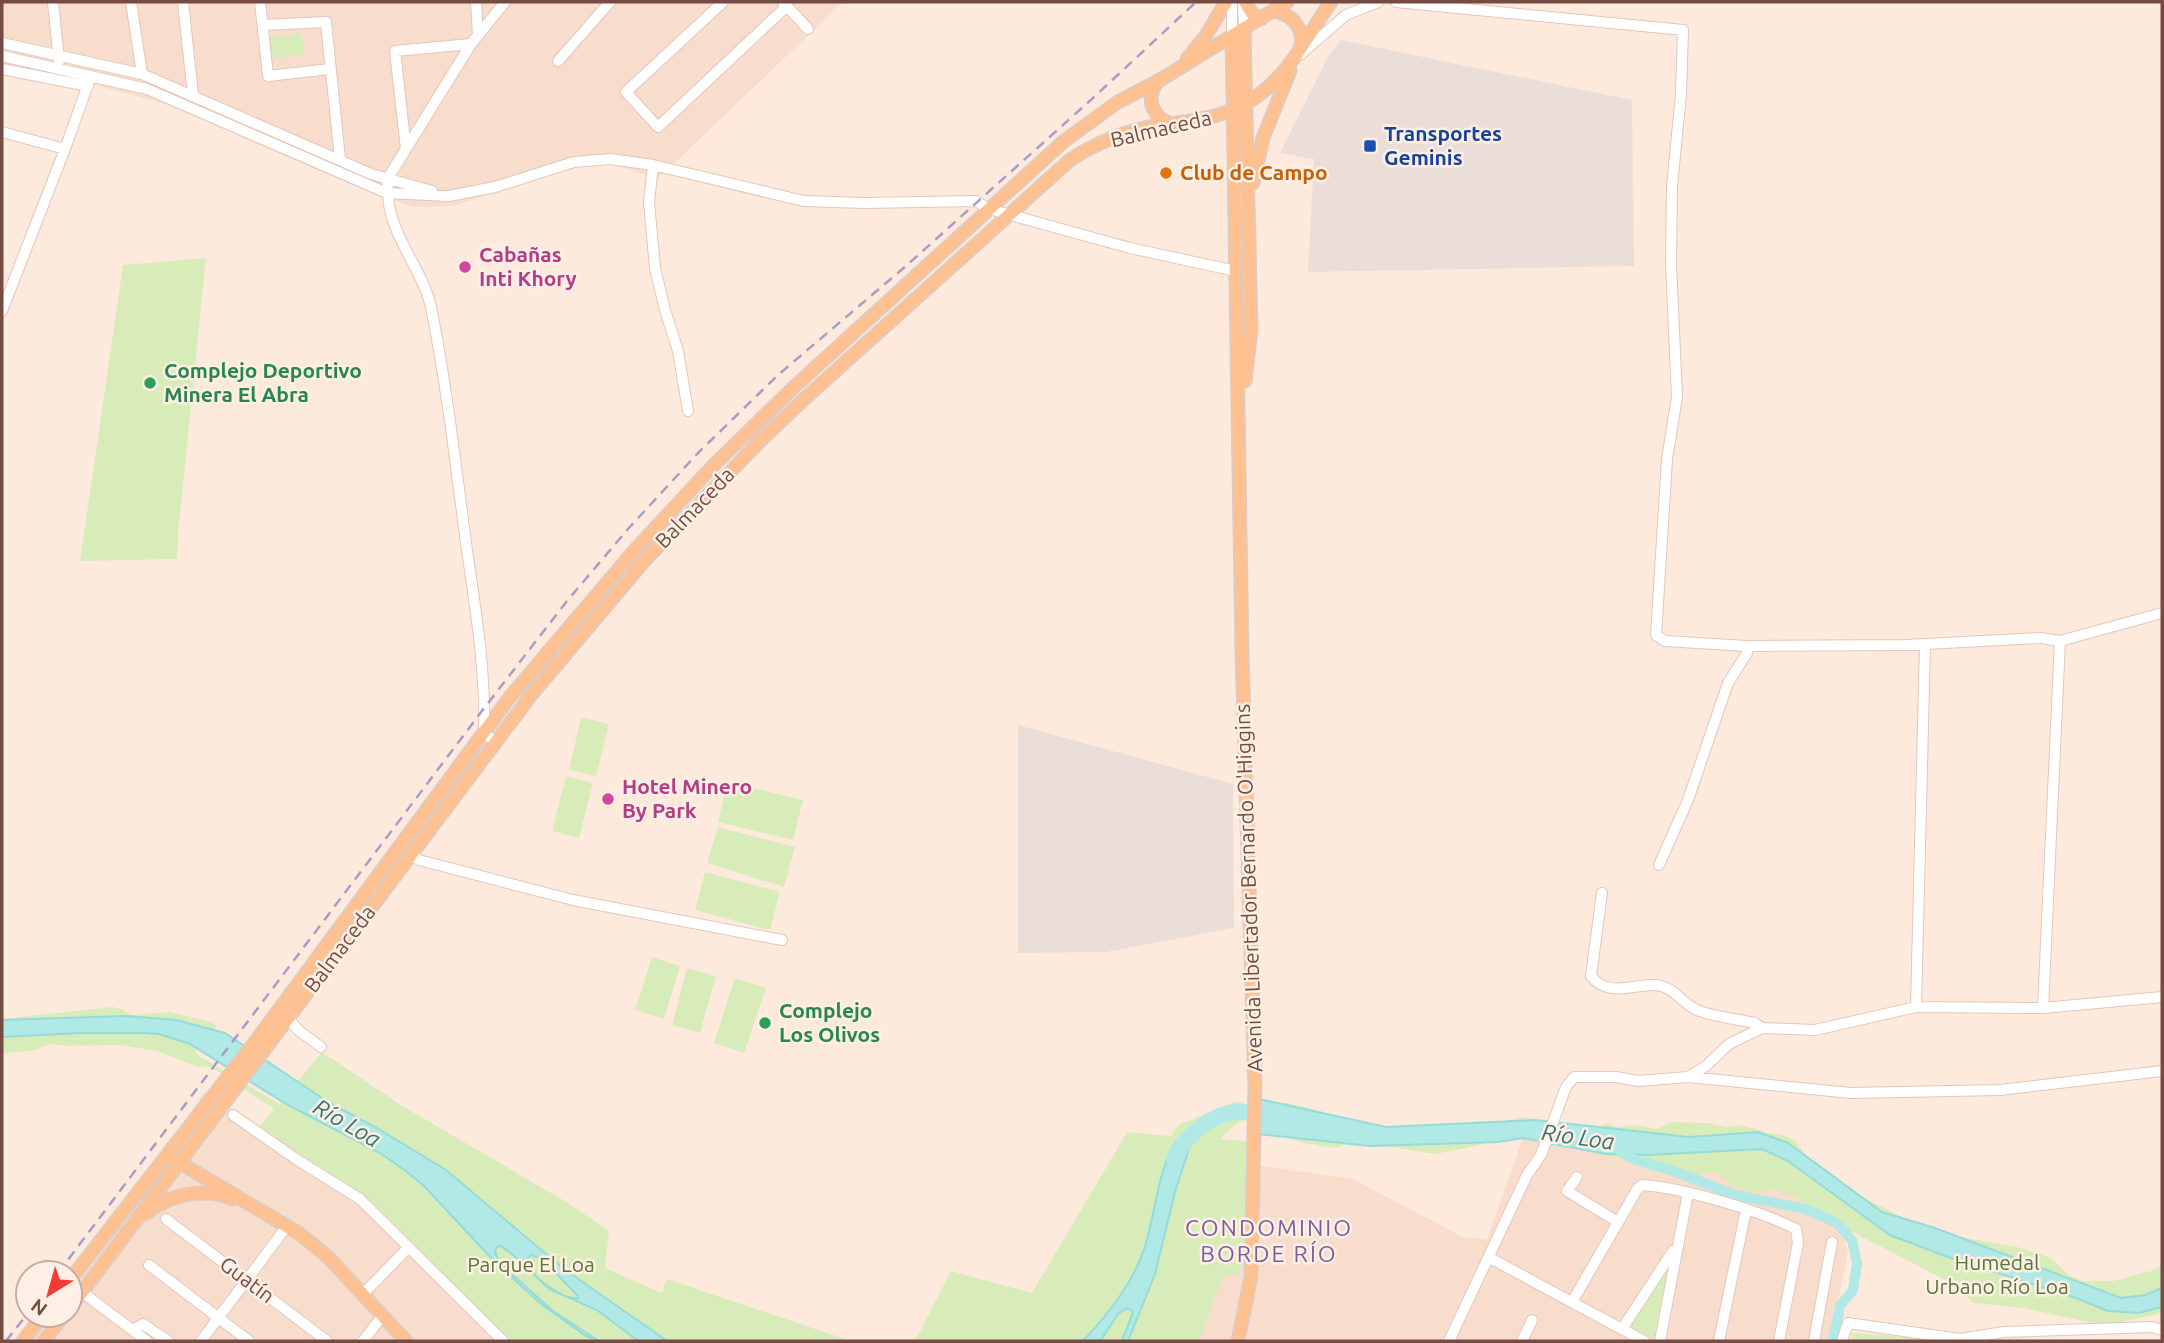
<svg xmlns="http://www.w3.org/2000/svg" width="2164" height="1343" font-family="Ubuntu,sans-serif">
<style>
.residential{fill:#f8ddcd}
.industrial{fill:#ebded9}
.green{fill:#d8ecba}
.water{fill:#b0e9e6;stroke:#95dbd9;stroke-width:2;fill-rule:evenodd}
.lines{fill:none;stroke-linecap:round;stroke-linejoin:round}
.canal{stroke:#b0e9e6;stroke-width:10}
.river{stroke:#b0e9e6;stroke-width:16}
.minor-casing{stroke:#e4c6bb;stroke-width:12}
.major-casing{stroke:#d8cdca;stroke-width:15}
.minor{stroke:#fff;stroke-width:10}
.major{stroke:#ffc192;stroke-width:12}
.rail{stroke:#aa9cc7;stroke-width:2.5;stroke-dasharray:10 7;stroke-linecap:butt}
.transit-dot{fill:#1a4fb4;stroke:#ffefe4;stroke-width:2.5}
.food-dot{fill:#e8710a;stroke:#ffefe4;stroke-width:2.5}
.hotel-dot{fill:#d1479c;stroke:#ffefe4;stroke-width:2.5}
.leisure-dot{fill:#2e9e5b;stroke:#ffefe4;stroke-width:2.5}
.labels{text-anchor:middle;stroke-width:5;stroke-linejoin:round;paint-order:stroke}
.street-label{font-size:21px;fill:#754b43;stroke:#ffefe4}
.transit-label{font-size:21px;font-weight:bold;fill:#164399;stroke:#ffefe4;text-anchor:start}
.food-label{font-size:21px;font-weight:bold;fill:#c56008;stroke:#ffefe4;text-anchor:start}
.hotel-label{font-size:21px;font-weight:bold;fill:#b23c85;stroke:#ffefe4;text-anchor:start}
.leisure-label{font-size:21px;font-weight:bold;fill:#27864d;stroke:#ffefe4;text-anchor:start}
.park-label{font-size:21px;fill:#577638;stroke:#ffefe4}
.water-label{font-size:23px;font-style:italic;fill:#347674;stroke:#ffefe4}
.neighbourhood-label{font-size:23px;letter-spacing:2px;fill:#7a5e99;stroke:#ffefe4}
</style>
<rect width="100%" height="100%" fill="#feeadc"/>
<!-- residential -->
<path class="residential" d="M2 2H843L658 179 612 164 572 166 454 206 414 207 376 195 163 103 37 70 2 65Z
M204 1092 345 1179 513 1341H23L43 1315H70V1279L165 1154Z
M1523 1138 1832 1196 1848 1253 1830 1341H1148L1215 1159 1353 1179 1463 1237 1487 1239Z"/>
<!-- industrial -->
<path class="industrial" d="M1341 40 1632 100 1634 266 1308 272 1314 159 1280 153 1329 55Z
M1018 725 1233 784 1234 928 1106 952 1018 953Z"/>
<!-- green -->
<path class="green" d="M301 33 305 54 273 59 270 38Z
M206 258 178 533 177 559 80 561 123 265Z
M581 717 609 724 596 776 569 770Z
M566 776 593 783 579 838 552 831Z
M727 782 803 800 793 840 718 822Z
M718 827 795 847 784 887 707 863Z
M705 872 780 892 770 930 695 910Z
M652 957 680 966 664 1019 635 1010Z
M687 968 716 976 700 1033 672 1025Z
M735 978 766 988 744 1053 714 1043Z
M112 1007 122 1009 131 1015 169 1012 212 1022 216 1026 214 1031 197 1048 196 1054 279 1104 322 1052 404 1107 568 1203 609 1231 605 1268 662 1293 667 1279 851 1341H507L353 1190 260 1126 274 1109 214 1069 205 1066 198 1067 157 1051 120 1045 66 1046 50 1044 32 1051 2 1053V1019Z
M1237 1101 1248 1105 1287 1103 1324 1112 1360 1129 1447 1127 1483 1121 1501 1122 1523 1117 1598 1129C1605 1122 1609 1122 1617 1127L1634 1125 1657 1129 1672 1122 1707 1123 1726 1127 1742 1125 1768 1133 1783 1135 1794 1140 1802 1150 1804 1158 1847 1190 1917 1224 1954 1236 2017 1247 2051 1258 2070 1276 2084 1281H2113L2151 1271 2162 1265V1313L2113 1324 2087 1322 2024 1308 1974 1303 1953 1284 1841 1226 1793 1196 1774 1190 1753 1192 1737 1188 1717 1174 1708 1172 1698 1176 1677 1172 1595 1153 1541 1137 1490 1139 1481 1145 1435 1154 1374 1144 1366 1146C1355 1135 1350 1145 1337 1147 1329 1149 1319 1145 1311 1144 1281 1142 1286 1122 1267 1117 1246 1112 1234 1126 1220 1139L1246 1141 1251 1146 1248 1263 1237 1274 1223 1277 1199 1341H915L951 1271 1032 1293 1127 1132 1171 1136 1178 1125Z
M1668 1269 1656 1340 1629 1326Z
M1852 1333 1969 1341H1851Z"/>
<!-- water -->
<path class="water" d="M126 1016 176 1020 225 1033 328 1102 377 1128 446 1170 564 1269 667 1341H638L597 1310 549 1289 517 1258 501 1246 497 1247 495 1251 498 1260 505 1268 553 1311 599 1341 586 1336 541 1304 493 1260 425 1187 407 1172 380 1153 286 1104 190 1044 159 1034 144 1033H80L2 1037V1020ZM531 1255 541 1258 578 1296V1298C562 1300 530 1276 526 1260Z
M1259 1099 1386 1127 1535 1120 1689 1137 1758 1132 1788 1143 1882 1212 1935 1228 2121 1298 2145 1295 2162 1288V1307L2139 1313 2108 1311 2076 1298 1948 1257 1890 1235 1788 1161 1762 1149 1647 1155 1606 1154 1523 1138 1498 1142 1370 1146 1259 1134Z
M1176 1141H1186L1189 1147 1188 1152 1175 1192 1155 1274 1128 1341H1122L1133 1312 1128 1308 1119 1313 1100 1341H1083C1109 1313 1134 1282 1145 1246 1156 1211 1157 1173 1176 1141Z"/>
<g class="lines">
<!-- canal -->
<path class="canal" d="M1618 1149 1633 1159 1673 1171 1735 1195 1806 1209 1837 1223 1852 1240 1857 1264 1853 1290 1840 1306 1833 1341"/>
<!-- river -->
<path class="river" d="M1174 1158C1187 1135 1213 1111 1242 1112 1251 1112 1261 1114 1270 1115"/>
<defs>
<path id="minor" d="M53 2 59 61
M131 2 142 74
M183 2 193 95
M260 2 268 76 330 69
M476 2 478 35
M723 2 626 92 658 127 787 6
M783 2 808 29
M1243 2 1244 30
M1396 2 1683 30 1681 94 1672 186 1671 263 1677 397 1667 459 1656 635 1665 641 1747 646
M263 25 326 22 340 159
M1232 36V2
M2 43 142 74 371 174 432 191
M1301 54 1346 15 1378 2
M2 56 147 89 387 193 449 196 495 187 574 162 610 159 653 165 804 201 864 203 976 201 989 209 1130 248 1236 271
M558 61 610 2
M2 69 88 86
M2 132 65 149
M406 149 395 51 471 44
M653 165 649 202 655 268 665 310 678 351 688 411
M2 311 65 149 91 76
M496 742 484 733C486 670 475 606 466 543 456 467 447 388 432 312 423 263 383 234 388 178L471 44 505 2
M411 855 419 860 573 900 782 940
M1659 865 1688 800 1728 683 1747 653V646L1906 645 2041 638 2060 641 2162 613
M1602 893 1591 976C1608 998 1633 984 1656 985 1675 987 1681 1003 1697 1010 1714 1017 1737 1019 1755 1023L1762 1028
M1916 1007 1925 645
M2043 1008 2060 641
M288 1018 298 1030 321 1047
M1688 1077 1706 1066 1729 1044 1762 1028 1815 1030 1916 1007 2043 1008 2162 997
M233 1115 296 1159 360 1199 503 1341
M1577 1177 1567 1191 1618 1222
M166 1219 327 1341
M1490 1258 1644 1341
M149 1265 249 1341
M82 1292 147 1341
M364 1293 408 1248
M1572 1302 1638 1188 1642 1185C1684 1188 1758 1210 1796 1229L1798 1243 1779 1341
M1622 1329 1673 1251
M133 1330 143 1324 168 1341
M201 1341 287 1226
M363 1341 383 1315
M1449 1341 1527 1175 1541 1155 1566 1087 1574 1077H1616L1638 1081 1688 1077 1851 1093 2000 1090 2162 1071
M1522 1341 1532 1320
M1660 1341 1688 1193
M1719 1341 1746 1210
M1814 1341 1832 1242
M1842 1341 1848 1323 1960 1339 2004 1332 2152 1327 2162 1330"/>
<path id="major" d="M1245 2 1252 13 1261 19
M1273 11C1291 13 1306 29 1300 48
M1244 30 1251 330 1245 381
M1232 36 1242 653 1255 1086 1251 1276 1238 1341
M1187 59 1205 37 1226 2
M1159 80C1145 96 1151 116 1170 124
M1253 183 1263 138 1290 71
M172 1158 300 1234 328 1257 406 1341
M145 1214C169 1194 204 1187 233 1199
M70 1280 258 1038 510 697 634 551 712 467 793 388 1064 141 1118 102 1160 80 1287 2
M70 1308 532 694 646 559 762 439 802 401 1070 160C1093 145 1117 134 1144 128 1186 120 1223 122 1260 94 1292 70 1308 34 1331 2
M23 1341 43 1315
M44 1341 64 1315"/>
</defs>
<!-- minor casing -->
<use href="#minor" class="minor-casing"/>
<!-- major casing -->
<use href="#major" class="major-casing"/>
<!-- minor -->
<use href="#minor" class="minor"/>
<!-- major -->
<use href="#major" class="major"/>
<!-- rail -->
<path class="rail" d="M58 1273 485 707 567 601 628 529 698 453 778 375 906 266 1093 98 1196 2
M6 1341 28 1313"/>
</g>
<!-- markers -->
<rect class="transit-dot" x="1363" y="139" width="14" height="14" rx="3.5"/>
<circle class="food-dot" cx="1166" cy="173" r="7"/>
<g class="hotel-dot">
<circle cx="465" cy="267" r="7"/>
<circle cx="608" cy="799" r="7"/>
</g>
<g class="leisure-dot">
<circle cx="150" cy="383" r="7"/>
<circle cx="765" cy="1023" r="7"/>
</g>
<g class="labels">
<!-- street labels -->
<g class="street-label">
<text transform="translate(1161 129) rotate(-13)" y="7">Balmaceda</text>
<text transform="translate(695 508) rotate(-46)" y="7">Balmaceda</text>
<text transform="translate(1249 888) rotate(-92)" y="7">Avenida Libertador Bernardo O'Higgins</text>
<text transform="translate(340 949) rotate(-53)" y="7">Balmaceda</text>
<text transform="translate(247 1280) rotate(37)" y="7">Guatín</text>
</g>
<!-- transit labels -->
<g class="transit-label">
<text x="1384" y="141">Transportes<tspan x="1384" dy="24">Geminis</tspan></text>
</g>
<!-- food labels -->
<g class="food-label">
<text x="1180" y="180">Club de Campo</text>
</g>
<!-- hotel labels -->
<g class="hotel-label">
<text x="479" y="262">Cabañas<tspan x="479" dy="24">Inti Khory</tspan></text>
<text x="622" y="794">Hotel Minero<tspan x="622" dy="24">By Park</tspan></text>
</g>
<!-- leisure labels -->
<g class="leisure-label">
<text x="164" y="378">Complejo Deportivo<tspan x="164" dy="24">Minera El Abra</tspan></text>
<text x="779" y="1018">Complejo<tspan x="779" dy="24">Los Olivos</tspan></text>
</g>
<!-- park labels -->
<g class="park-label">
<text x="1997" y="1270">Humedal<tspan x="1997" dy="24">Urbano Río Loa</tspan></text>
<text x="531" y="1272">Parque El Loa</text>
</g>
<!-- water labels -->
<g class="water-label">
<text transform="translate(347 1123) rotate(30)" y="8">Río Loa</text>
<text transform="translate(1578 1137) rotate(8)" y="8">Río Loa</text>
</g>
<!-- neighbourhood labels -->
<g class="neighbourhood-label">
<text x="1269" y="1236">CONDOMINIO<tspan x="1269" dy="26">BORDE RÍO</tspan></text>
</g>
</g>
<!-- border -->
<rect width="2164" height="1343" fill="none" stroke="#754b43" stroke-width="7"/>
<!-- north arrow -->
<g transform="translate(49 1294) rotate(217)"><circle r="33" fill="#ffefe4" stroke="#c8ada4" stroke-width="2"/>
<path d="M0-5L12 26L0 18L-12 26Z" fill="#f43b35"/>
<text y="-10" font-size="19" font-weight="bold" text-anchor="middle" fill="#754b43">N</text>
</g>
</svg>
